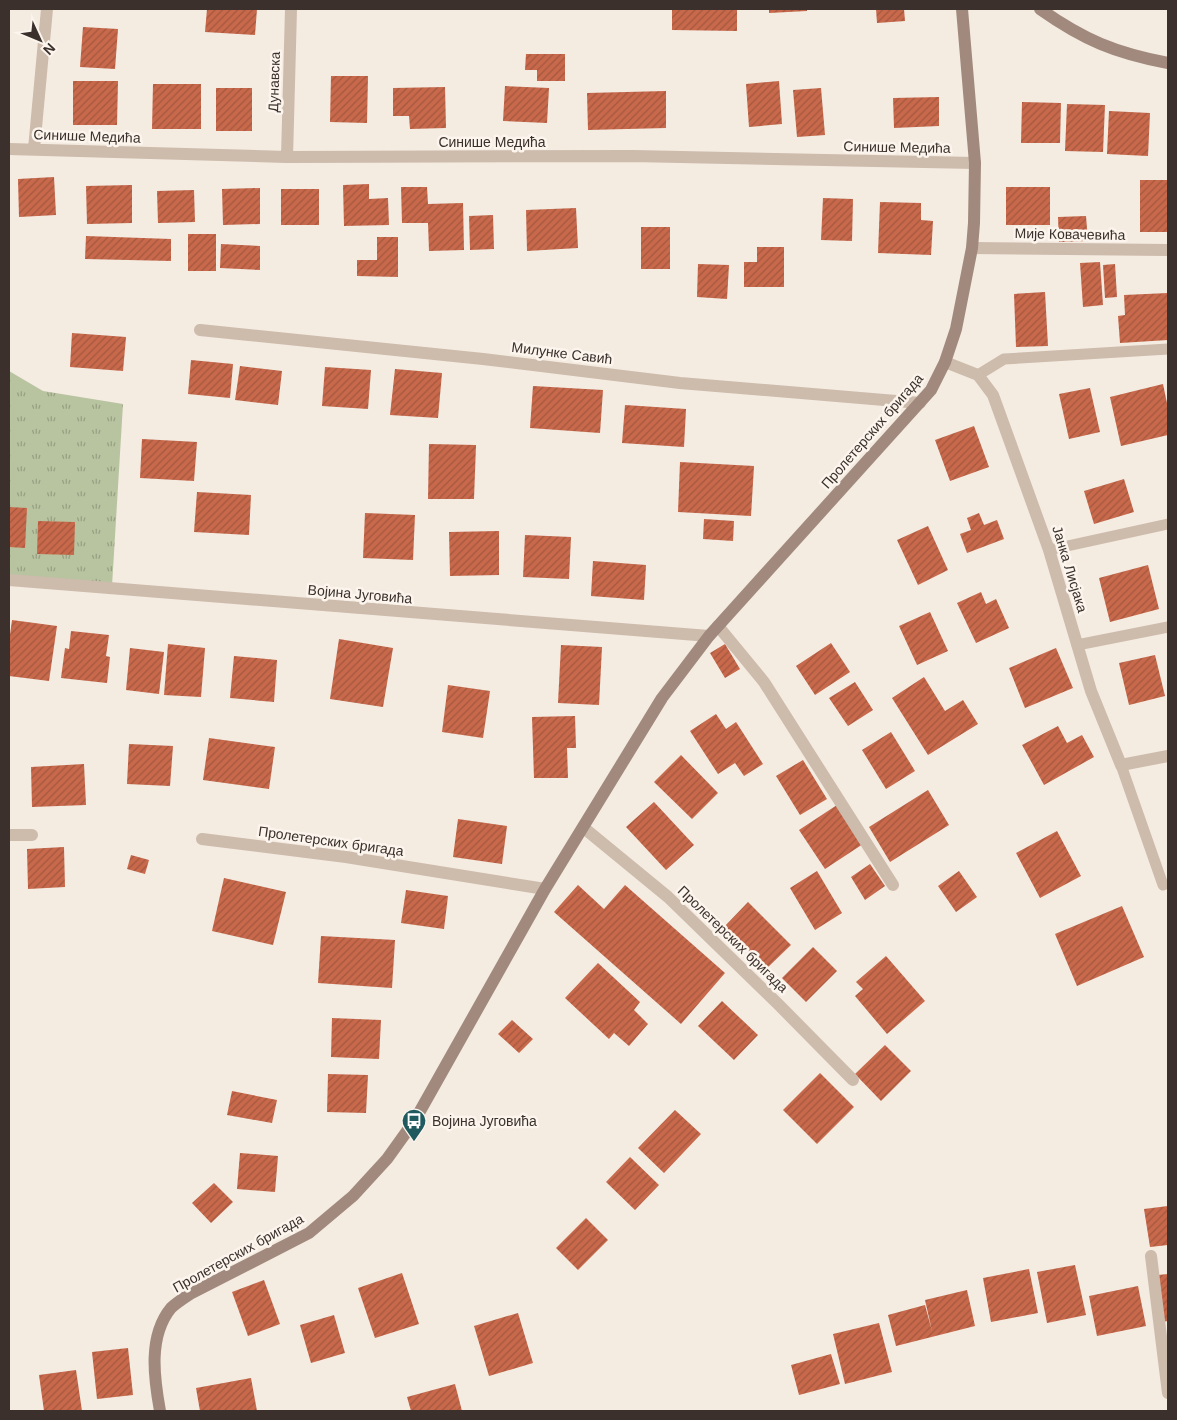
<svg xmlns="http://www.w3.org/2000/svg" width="1177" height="1420" font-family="Helvetica,sans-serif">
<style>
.grass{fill:url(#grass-tufts)}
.building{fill:url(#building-hatch)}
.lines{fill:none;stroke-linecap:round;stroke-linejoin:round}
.lane{stroke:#cdbbac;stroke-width:11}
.street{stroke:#cdbbac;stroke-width:12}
.secondary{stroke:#a18a7d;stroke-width:12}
.labels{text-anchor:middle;stroke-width:5;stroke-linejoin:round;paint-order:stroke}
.street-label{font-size:14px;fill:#3b302b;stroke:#fbf5ee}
.poi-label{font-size:14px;fill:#3b302b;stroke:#fbf5ee;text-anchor:start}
</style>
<defs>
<pattern id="grass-tufts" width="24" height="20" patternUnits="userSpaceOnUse" patternTransform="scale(1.25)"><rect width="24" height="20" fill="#b8c4a0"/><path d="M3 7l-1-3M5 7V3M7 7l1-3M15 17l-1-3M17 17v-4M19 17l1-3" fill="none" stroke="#97a083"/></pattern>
<pattern id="building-hatch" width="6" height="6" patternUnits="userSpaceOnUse" patternTransform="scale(1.25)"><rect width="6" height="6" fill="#c8694b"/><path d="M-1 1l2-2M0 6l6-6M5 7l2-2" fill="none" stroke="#a4573f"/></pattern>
</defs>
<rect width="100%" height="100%" fill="#f4ebe1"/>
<!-- grass -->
<path class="grass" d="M9 371 43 391 123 404 112 586 9 579Z"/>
<!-- building -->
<path class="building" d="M207 9H257L255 35 205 32Z
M672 9H737V31L672 30Z
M769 9H807V11L769 13Z
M876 9H904L905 21 877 23Z
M83 27 118 29 115 69 80 67Z
M526 54H565V81H537V70H525Z
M331 76H368L367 123 330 122Z
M73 81H118L117 125H73Z
M779 81 782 124 749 127 746 84Z
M153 84H201V129H152Z
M505 86 549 88 547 123 503 121Z
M445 87 446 128 410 129 409 116H393V88Z
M216 88H252V131H216Z
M821 88 825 135 797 137 793 90Z
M666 91V128L588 130 587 93Z
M939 97V126L894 128 893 98Z
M1022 102 1061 103 1060 143H1021Z
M1067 104 1105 105 1103 152 1065 151Z
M1109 111 1150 113 1148 156 1107 154Z
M54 177 56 215 19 217 18 179Z
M1140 180H1168V232H1140Z
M369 184V199L388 198 389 225 344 226 343 185Z
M132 185V223L87 224 86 186Z
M401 187H427L428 204 463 203 464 250 429 251 428 223H402Z
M1006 187H1050V225H1006Z
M260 188V224L223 225 222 189Z
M281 189H319V225H281Z
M194 190 195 222 158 223 157 191Z
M823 198 853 199 852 241 821 240Z
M880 202 921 203V220L933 221 931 255 878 253Z
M576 208 578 248 527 251 526 210Z
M493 215 494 249 470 250 469 216Z
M1086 216 1088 241 1059 242 1058 217Z
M641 227H670V269H641Z
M188 234H216V271H188Z
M86 236 171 239V261L85 259Z
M377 237H398V277L357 276V260H377Z
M221 244 260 246V270L220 268Z
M757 247H784V287H744V262H757Z
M1100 262 1103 305 1083 307 1080 263Z
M698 264 729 265 727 299 697 297Z
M1115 264 1117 297 1105 298 1103 265Z
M1045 292 1048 346 1016 347 1014 294Z
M1168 293V340L1120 343 1118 316 1125 315 1124 295Z
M72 333 126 337 123 371 70 367Z
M191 360 233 364 230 398 188 394Z
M240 366 282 371 278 405 235 400Z
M325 367 371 370 368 409 322 406Z
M395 369 442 373 438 418 390 415Z
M1163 384 1168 408V435L1121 446 1110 397Z
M533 386 603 390 600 433 530 428Z
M1090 388 1100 432 1069 439 1059 394Z
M625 405 686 409 684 447 622 443Z
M974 426 989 467 950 481 935 440Z
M142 439 197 442 194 481 140 478Z
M429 444 476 445 474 499H428Z
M680 462 754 466 751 516 678 512Z
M1124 479 1134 512 1094 524 1084 491Z
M197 492 251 495 249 535 194 532Z
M9 507 27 508 25 548 9 547Z
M365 513 415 515 413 560 363 558Z
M979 513 984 525 997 520 1004 539 967 553 960 534 971 530 967 518Z
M704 519 734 521 733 541 703 539Z
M38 521 75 522 74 555 37 554Z
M928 526 948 570 918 585 897 540Z
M499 531V575L450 576 449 532Z
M525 535 571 537 569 579 523 577Z
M593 561 646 565 644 600 591 596Z
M1148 565 1159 609 1110 622 1099 578Z
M981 592 986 604 996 599 1009 628 976 643 957 603Z
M930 612 948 651 917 665 899 626Z
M12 620 57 626 49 681 9 676V642Z
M71 631 109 635 106 656 110 657 107 683 61 678 65 648 69 649Z
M339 639 393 648 383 707 330 699Z
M831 643 850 672 815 695 796 666Z
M168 644 205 648 201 697 164 695Z
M725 644 740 669 725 678 710 653Z
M561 645 602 647 599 705 558 703Z
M130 648 164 652 159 694 126 690Z
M1056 648 1073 688 1025 708 1009 668Z
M1155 655 1165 696 1129 705 1119 663Z
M234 656 277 660 274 702 230 698Z
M924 677 945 711 963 700 978 724 928 755 892 698Z
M855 682 873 710 848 726 829 698Z
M448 685 490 691 483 738 442 732Z
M716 714 726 729 736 722 763 764 744 776 735 763 718 774 690 731Z
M575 716 576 748H567L568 778H534L532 717Z
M1058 726 1067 743 1082 735 1094 757 1044 785 1022 745Z
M891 732 915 771 886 789 862 750Z
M209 738 275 747 269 789 203 780Z
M129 744 173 746 170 786 127 784Z
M681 755 718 793 692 819 654 782Z
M803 760 827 799 800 815 776 776Z
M84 764 86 805 32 807 31 767Z
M928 790 949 825 890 862 869 827Z
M654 802 694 845 666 870 626 827Z
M837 805 863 844 825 869 799 830Z
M458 819 507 826 502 864 453 857Z
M1057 831 1081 876 1040 898 1016 853Z
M64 847 65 887 28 889 27 849Z
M131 855 149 860 145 874 127 869Z
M870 864 885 886 865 900 851 877Z
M817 871 842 913 815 930 790 888Z
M959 871 977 897 956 912 938 886Z
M224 878 286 892 273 945 212 931Z
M578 885 604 909 625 885 725 973 681 1024 554 912Z
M406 890 448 896 444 929 401 923Z
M748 902 791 945 766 969 724 927Z
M1122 906 1144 957 1077 986 1055 934Z
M321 936 395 940 392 988 318 983Z
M813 947 837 971 806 1002 782 978Z
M886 956 925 1001 887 1034 855 996 863 989 856 982Z
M598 963 640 1002 634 1010 648 1024 629 1046 614 1033 609 1039 565 998Z
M722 1001 758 1035 734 1060 698 1026Z
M332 1018 381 1020 379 1059 331 1057Z
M512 1020 533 1039 519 1053 498 1034Z
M885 1045 911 1071 881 1101 855 1074Z
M820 1073 854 1107 817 1144 783 1110Z
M328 1074 368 1075 366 1113 327 1112Z
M232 1091 277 1100 272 1123 227 1115Z
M675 1110 701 1134 664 1173 638 1148Z
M240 1153 278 1156 275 1192 237 1189Z
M630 1157 659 1185 635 1210 606 1182Z
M214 1183 233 1202 211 1223 192 1203Z
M1168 1206V1245L1150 1247 1144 1209Z
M586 1218 608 1240 578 1270 556 1248Z
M1075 1265 1086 1315 1047 1323 1037 1272Z
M1029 1269 1038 1313 991 1322 983 1278Z
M402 1273 419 1324 375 1338 358 1288Z
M1168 1274V1321L1162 1322 1158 1275Z
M264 1280 280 1324 248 1336 232 1292Z
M1138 1286 1146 1326 1097 1336 1089 1296Z
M967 1290 975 1326 896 1346 888 1315 925 1305 932 1331 925 1300Z
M518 1313 533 1363 489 1376 474 1326Z
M334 1315 345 1353 311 1363 300 1325Z
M879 1323 892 1372 845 1384 833 1334Z
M128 1348 133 1395 97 1399 92 1352Z
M831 1354 840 1384 799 1395 791 1365Z
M76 1370 82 1411H44L39 1375Z
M251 1378 257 1411H200L196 1388Z
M455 1384 462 1411H411L407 1397Z"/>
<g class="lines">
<!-- lane -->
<path class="lane" d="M978 375 1004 359 1168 349
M1049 550 1168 524
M1077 645 1168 627
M1121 765 1163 885"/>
<!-- street -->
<path class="street" d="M9 149 287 157 633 156 975 163
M34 149 47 9
M287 157 291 9
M972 248 1168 250
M200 330 483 359 680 383 920 403
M945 362 978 375 993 395 1049 550 1091 691 1121 765 1168 756
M9 580 709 636
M718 626 764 682 893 885
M584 828 668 897 778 1004 853 1080
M9 835H32
M202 839 346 857 545 889
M1151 1256 1168 1393"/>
<!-- secondary -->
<path class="secondary" d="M1040 9C1084 40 1115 53 1168 63
M160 1411C154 1378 148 1336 171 1308 176 1303 184 1298 190 1294L309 1233 353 1196 387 1159 415 1120 545 889 662 698 709 636 931 390 945 362 956 329 972 248 974 223 975 163 962 9"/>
</g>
<!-- icons -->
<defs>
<symbol id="bus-pin" viewBox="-11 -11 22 30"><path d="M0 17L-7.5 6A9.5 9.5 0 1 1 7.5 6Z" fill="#1f5a5e" stroke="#fbf5ee"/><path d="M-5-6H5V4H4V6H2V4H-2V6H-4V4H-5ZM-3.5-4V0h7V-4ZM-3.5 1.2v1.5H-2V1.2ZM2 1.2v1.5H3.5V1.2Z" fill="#fff"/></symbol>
</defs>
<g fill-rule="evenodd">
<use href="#bus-pin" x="400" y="1107" width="28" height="38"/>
</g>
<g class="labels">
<!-- street labels -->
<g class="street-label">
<text transform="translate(274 82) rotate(-88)" y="5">Дунавска</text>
<text transform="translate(87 136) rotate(2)" y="5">Синише Медића</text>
<text x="492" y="147">Синише Медића</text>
<text transform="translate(897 147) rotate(1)" y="5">Синише Медића</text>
<text transform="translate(1070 234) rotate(1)" y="5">Мије Ковачевића</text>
<text transform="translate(562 353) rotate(7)" y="5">Милунке Савић</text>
<text transform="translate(872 431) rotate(-49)" y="5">Пролетерских бригада</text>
<text transform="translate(1070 569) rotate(73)" y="5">Јанка Лисјака</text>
<text transform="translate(360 594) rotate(5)" y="5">Војина Југовића</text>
<text transform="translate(331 841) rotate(8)" y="5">Пролетерских бригада</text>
<text transform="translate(733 939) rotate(44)" y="5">Пролетерских бригада</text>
<text transform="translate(238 1253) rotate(-29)" y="5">Пролетерских бригада</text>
</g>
<!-- poi labels -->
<g class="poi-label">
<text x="432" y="1126">Војина Југовића</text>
</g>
</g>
<!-- border -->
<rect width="1177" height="1420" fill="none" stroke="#3b302b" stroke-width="20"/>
<!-- north arrow -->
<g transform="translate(40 40) rotate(134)" stroke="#fbf5ee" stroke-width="4" paint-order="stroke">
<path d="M0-4L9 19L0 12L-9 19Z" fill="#3b302b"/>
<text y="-8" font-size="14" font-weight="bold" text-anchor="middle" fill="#3b302b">N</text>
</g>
</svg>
